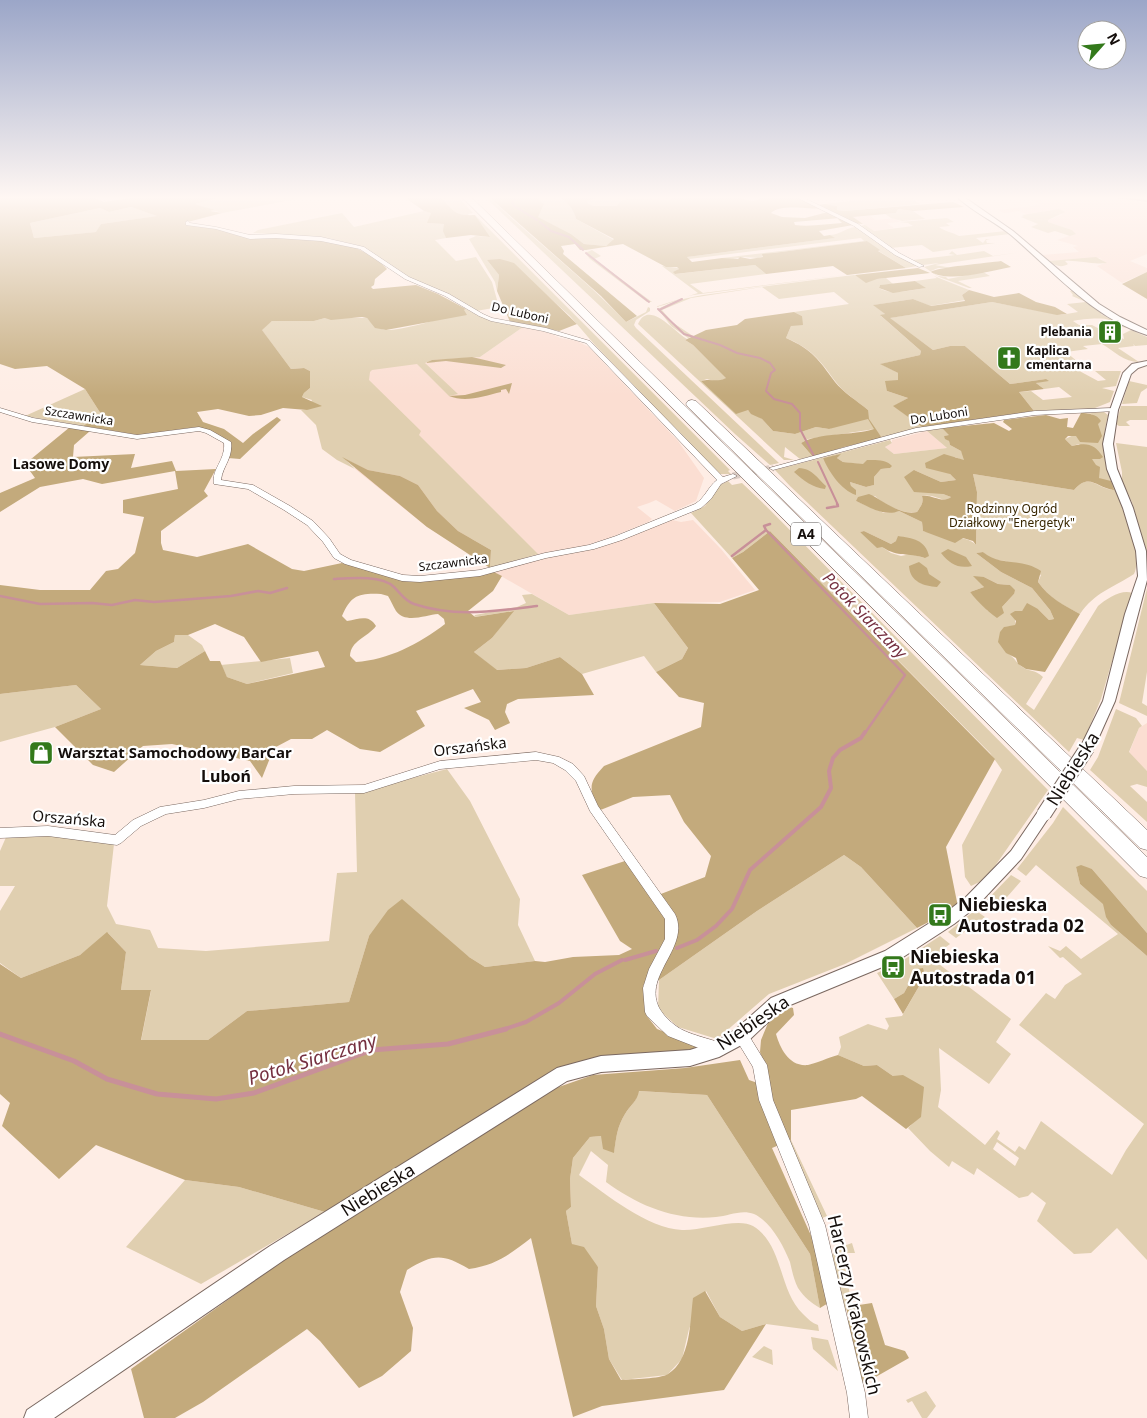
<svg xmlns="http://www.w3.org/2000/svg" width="1147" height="1418" font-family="'Noto Sans',sans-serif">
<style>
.built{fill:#fbded2}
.green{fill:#e0cfb0;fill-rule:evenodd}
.forest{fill:#c3aa7c;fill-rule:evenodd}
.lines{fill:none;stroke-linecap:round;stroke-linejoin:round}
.stream-far3{stroke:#c89099;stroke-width:2}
.stream-far2{stroke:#c89099;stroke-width:2.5}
.stream-far1{stroke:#c89099;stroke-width:4}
.stream{stroke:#c89099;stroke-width:5}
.minor-tunnel{stroke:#dbccc4;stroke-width:7;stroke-dasharray:7 3;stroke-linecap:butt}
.minor-casing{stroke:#7a6860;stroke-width:1}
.tertiary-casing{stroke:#7a6860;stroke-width:2}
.motorway-casing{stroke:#7a6860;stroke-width:1}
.minor{fill:#fff;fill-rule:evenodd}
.tertiary{fill:#fff;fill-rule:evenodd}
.motorway{fill:#fff;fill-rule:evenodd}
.tertiary-bridge-casing{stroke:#7a6860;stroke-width:16;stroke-linecap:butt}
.tertiary-bridge{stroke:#fff;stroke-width:14}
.labels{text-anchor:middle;stroke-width:4.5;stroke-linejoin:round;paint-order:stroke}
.far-street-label{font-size:12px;fill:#140e0b;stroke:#fff}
.far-poi-label{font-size:12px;font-weight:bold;fill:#140e0b;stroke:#fff;text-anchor:end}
.far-park-label{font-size:12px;fill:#382600;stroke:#fff}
.far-neighbourhood-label{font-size:14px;font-weight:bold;fill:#140e0b;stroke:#fff}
.shield{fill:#fff;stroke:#5a5654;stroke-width:1}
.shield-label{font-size:14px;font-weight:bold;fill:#140e0b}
.street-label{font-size:15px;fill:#140e0b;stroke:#fff}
.poi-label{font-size:15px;font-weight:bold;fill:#140e0b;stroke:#fff;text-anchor:start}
.water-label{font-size:16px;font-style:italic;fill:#753040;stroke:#fff}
.neighbourhood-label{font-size:16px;font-weight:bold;fill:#140e0b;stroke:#fff}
.near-street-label{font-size:18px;fill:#140e0b;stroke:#fff}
.near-poi-label{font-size:18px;font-weight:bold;fill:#140e0b;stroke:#fff;text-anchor:start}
.near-water-label{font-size:19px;font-style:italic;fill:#753040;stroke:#fff}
</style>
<rect width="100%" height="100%" fill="#feede5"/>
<!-- built -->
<path class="built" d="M1033 198H1113L1147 203V254L1130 261 1147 268V272L1122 283 1097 266 1105 263 1100 258 1049 261 1042 255 1079 252 1073 247 1078 246 1057 240 1075 234 1072 230 1048 222V220L1062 215 1059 209 1026 214 1019 211 1004 213 998 210 1041 205 1033 201Z
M870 216 876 220 895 218 900 222 887 223 894 228 873 231 853 217Z
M523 327 550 333 560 338 577 341 589 347 678 441 704 478 696 501 675 511 656 500 649 503 637 507 652 519 648 522 607 539 580 547 536 555 427 527 355 469 367 369 402 360 480 357Z
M927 431 947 448 894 454 885 447 892 443V440Z
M672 520 681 522 693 520 721 549 755 590 720 602 654 603 569 615 494 572 530 561 594 549 616 542Z
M1147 723V771L1129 753 1139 728Z"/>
<!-- green -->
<path class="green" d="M222 197H308L222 213 192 204Z
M441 197H458L473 213 468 214 469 216 455 214Z
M485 197H489C534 240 583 277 626 322L646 312 648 307 650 308V311L636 320 634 325 636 328 779 463 770 465 735 434Z
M536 197C554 197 572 196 576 219L614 240 606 246 584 244 571 234 537 217 544 204Z
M598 197H672L670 200H622L618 206H593L585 202Z
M883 197 922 198 912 199 920 204 844 211 837 210V206L825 204Z
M131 207 158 216 101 224 97 232 34 238 30 223 100 208 109 212Z
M898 209 913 211 925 219 902 221 891 218 885 214 896 213Z
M1059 209 1065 212 1048 220V222L1072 230 1076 234 1070 236 1055 231 1048 233 1031 227 1038 224 1021 217 1024 216 1022 215Z
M424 211 431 213 428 223 444 224 446 238 435 240 456 261 476 257 492 282 499 307 476 311 408 278 364 247 328 238 253 233 258 230 342 213 354 227Z
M475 215 730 470 728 471 731 474H719L594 344 570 316 542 291 487 260 499 275 497 291 495 282 469 239 476 236 489 237Z
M947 218 954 222 946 223 950 226 939 227C946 232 952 232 959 236L1006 231 1010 234 976 238 983 243 986 239 990 240H986L987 243H995L933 252 922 245 890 248 879 239 881 238 876 239 860 226 865 225 874 231 913 226 908 223 900 222Z
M856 227 917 266 906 268 877 250 867 241 773 253 758 258 744 257 728 260 722 258 864 241 861 238 689 259 687 257 834 238 830 235C842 234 845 228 856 227Z
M592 250 601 256 594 259 652 302H647L590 259 585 253Z
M952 251 957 255 984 251 993 256 1028 251 935 265 952 268H938L931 271 938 276 949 277H946L948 279 983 272 990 276 958 281 972 288H969L939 277 924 267 939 263 923 265 913 260 955 255 949 254Z
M1096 257 1107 263C1091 265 1079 260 1065 261L1068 264C1062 268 1055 266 1049 261Z
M755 265 766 274 690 284 703 293 853 274 693 295C680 298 668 305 655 307L698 293 662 266 679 268 676 274Z
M854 275 877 279 886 278 893 284 880 285 879 288C893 296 910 290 925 288L915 281 937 278 934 276 969 290 962 295 965 300 930 306 913 299 874 305 885 314 881 316 921 351 920 355 881 364 898 373V380L887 391 908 398 894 406 922 427 882 438 875 429 808 439 801 443 812 456 800 459 785 447 784 457 794 460H784L638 324C649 299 674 332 687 339L685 340 693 345 727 378 716 382 707 379 701 381 762 419 773 431 795 434 816 427 829 429 868 410C857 401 843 392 835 381 819 359 812 349 786 338L791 326 802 316 794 312 849 304 834 292 779 299 762 287 691 298 662 310 672 322 693 336 688 338 671 326 658 309C681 296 706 295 732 291 773 285 813 280 854 275Z
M1074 290C1083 299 1091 305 1101 312V314L1127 328C1119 327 1113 322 1109 320 1103 317 1081 319 1073 321L1079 325H1092L1111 335 1124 339 1123 334 1131 330 1147 337V345L1135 346 1133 344 1134 346 1118 348 1139 362C1124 362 1114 351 1102 344L1083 346 1088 349 1066 352 1078 362H1075L1077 364 1072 367 1098 381 1106 380 1095 371H1121L1116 386 1102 388 1114 391 1110 402 1095 408 1034 411 1019 392 1031 391 1043 400 1072 397 1059 387 1044 389 1036 383 1046 379 1010 384 965 346H950L933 350 889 318 992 302 1061 315 1078 312 1067 304 1086 302 1072 296 1073 295 1070 291Z
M466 309 480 316 523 327 480 357 432 360 425 363 458 394 449 396 417 364 372 370 370 372 369 380 421 431 419 435 538 554 490 568 491 550 458 531 437 511 418 485 400 476 368 470 345 459 355 469 337 460 322 449 316 425 301 410H307L312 400 302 397 304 393 310 388V371L304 368 291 369 261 329 272 321H314L325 318H367C371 323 379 329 386 330 400 331 455 316 466 309Z
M1129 381 1147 385V388L1141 392 1137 403 1122 404Z
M85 389 101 414 83 426 25 416Z
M1121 406H1147V420H1130L1126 422 1130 426H1119L1116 424Z
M1104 412 1108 415C1105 427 1103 440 1104 454 1108 481 1146 550 1134 574 1113 588 1095 592 1080 614 1063 605 1049 598 1038 582L1041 575 1005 561 990 559 983 552 976 553 1001 572 1032 588 1050 610 1054 619 1049 620 1038 609 1025 607 1022 611H1015V626L1004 627 1006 652C1015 658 1015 661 1021 666 1028 672 1035 669 1043 677L1026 704 1034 710 1098 606C1106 599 1122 589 1132 593L1101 699 1084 740 1077 738 1069 752 790 486 775 470 890 440 892 443 885 447 894 454 947 448 927 431 901 436 942 428 950 435 944 436 949 441 950 445 961 451 965 458 964 461 955 457 950 474 956 480 941 482 914 470 943 494 951 497 947 500C938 499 932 494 922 496 924 503 921 506 917 512 905 515 884 505 875 496L856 501 884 513 899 511 922 522 923 531C936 535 968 535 976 545L977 492 973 474 1074 490C1090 472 1095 488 1113 490L1099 478 1093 461 1079 444 1072 446 1065 439 1098 424 1092 414 1087 413ZM839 455 837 458 843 462 890 468 881 469 874 477V485L866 487 850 482 851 486C835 483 831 471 823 458ZM864 531 891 544 896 541 925 558 911 554 901 556 891 553 860 532ZM984 577 998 584 1010 585 1014 594 1002 607 988 611 970 592 984 587 980 581Z
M1116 443 1147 447V555L1132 502 1122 482V472Z
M728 481 732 485 742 483 766 506 1048 790 986 879 971 886 965 877 962 845 1002 770 990 753 770 531 743 552 732 558 691 513 705 506 720 485Z
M1147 588V672L1142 703 1147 706V716L1119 703Z
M532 594 569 615 654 603 688 648 682 659 656 672 644 656 582 674 560 657 526 668 496 670 474 652 492 638 513 611 474 617 475 615 517 607 526 603 522 595Z
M175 635H188L202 645 205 651 177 668 140 665 156 651 174 642Z
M290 658 293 673 247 684 227 677 221 665Z
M76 685 101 709 55 727 0 742V694Z
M1116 709 1136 718 1142 726 1139 728 1129 752 1147 771V787L1137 784 1130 786 1147 802V822L1090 770 1098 757Z
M447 769 470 801 520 899 518 925 535 961 485 967 469 957 369 936 349 1002 247 1011 208 1040 141 1041 151 991 121 990 126 952 108 933 80 955 21 978 0 963V911L15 886H0V851L7 835 51 836 114 844 107 906 116 924 150 930 158 948 206 951 329 941 337 873 357 872 355 793Z
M1063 807 1147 891V933L1092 869 1076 867 1080 884 1104 904 1111 925 1147 956V1260L1117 1228 1091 1253 1074 1254 1037 1221 1046 1203 1032 1192 1028 1196 1019 1198 977 1168 974 1175 952 1161 949 1167 930 1151 908 1128 921 1116 893 1076 877 1065 864 1066 838 1055 841 1047 839 1037 868 1024 887 1030 889 1026 885 1018 902 1016 925 976 917 969 904 993 894 999 877 973 902 961 940 936 950 944 931 958 1011 1019 996 1042 1011 1054 989 1084 939 1048 941 1090 938 1107 985 1145 997 1130 1000 1133 997 1139 1015 1152 1019 1146 1025 1150 1041 1121 1112 1175 1126 1150 1144 1124 1019 1025 1046 993 1055 999 1065 985 1082 974 1063 957 1060 958 1048 946 1060 951 1066 946 1081 959 1118 934 1036 865 1026 876 1017 869 1053 823ZM997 1142 1019 1158 1015 1166 993 1149Z
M844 855 861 867 917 928 845 964 769 994 717 1039 678 1027 658 1009 659 980 757 911Z
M1011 875 1021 881 1000 905 991 912 982 905Z
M975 910 985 917 956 938 948 932Z
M638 1091 707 1095 810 1254 820 1308C811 1303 804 1297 798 1288 794 1280 792 1271 790 1262 783 1245 771 1222 754 1214 741 1209 729 1216 716 1217 675 1221 639 1206 606 1182L608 1165 591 1151 579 1175C607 1195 647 1228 682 1230 702 1231 738 1217 753 1226 784 1245 778 1290 803 1314 808 1319 812 1323 818 1325L819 1331 766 1324 742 1331 720 1317 706 1291 689 1329 682 1359 667 1375 622 1380 609 1359 604 1329 596 1306 598 1267 572 1244 566 1211 571 1207 570 1179 573 1158 590 1137 601 1136 614 1152C616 1138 617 1127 625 1114 630 1105 637 1102 638 1091Z
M791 1140 827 1216 820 1219 786 1142Z
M185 1180 239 1187 325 1212 201 1284 126 1247Z
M852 1243 855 1253H845L843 1256 852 1306 846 1307V1311L843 1308 832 1256 835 1249Z
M811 1337 828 1340 838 1371 813 1349Z
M764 1346 772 1350 773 1365 752 1357Z
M926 1391 936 1406 927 1418H922L912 1401 908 1403 906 1400Z"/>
<!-- forest -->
<path class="forest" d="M0 197H92L104 202 137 197H222L194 204 215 210 210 211 222 213 184 223C207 224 229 233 252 235 297 239 354 233 387 269L375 279 374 285 371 287 373 289 416 285 438 294 466 309 464 310 467 315 386 330 375 328 367 318 362 317 331 320 325 318 314 321H272L262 330 291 369 304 368 310 371V388L304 393 302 397 322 406 307 410 283 408 261 415 249 416 218 409 197 412 203 422 224 429 243 443 253 434 277 417 281 420 240 459 228 458V442L197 427 138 435 83 426 101 414 85 389 47 366 15 369 0 364ZM131 207 157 216 101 224 96 232 34 238 30 223 100 208 109 212Z
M404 197H441C454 212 455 216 475 215L490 237 471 235 446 238 443 231 444 224 427 223 431 213 424 211Z
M489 197H536L544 204 538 217 571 234 584 244 606 246 614 239 576 219C574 209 567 201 558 197H608H597L586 202 593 206H617L622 200C638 198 653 200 670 200L672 197H748L740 198 752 201 760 199 759 197H797L821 209C809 209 780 204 771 213L782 217 805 218 828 212 840 218 794 222 795 225C810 227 827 224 842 223L838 219H842L853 225 819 231 824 236 830 235 835 238 687 257 692 262 722 258 738 259 740 257 750 259 763 257 762 254 773 253 867 241 880 250 878 251 906 268 847 275 833 266 766 274 755 265 675 274 673 272 679 269 677 267H666L623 244 586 250H580L575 244 561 246 564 251 563 254 637 316 626 322 601 296Z
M953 202 964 207 913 211 898 209 896 213 853 217 863 224 853 223 817 205 825 204 837 206V210L844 211Z
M500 259 514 263 577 324 559 331 510 322 497 291 499 275 487 260Z
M1001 261 1011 267C989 271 950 283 931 272 936 267 989 263 1001 261Z
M918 268 930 273 877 279 866 283 855 275Z
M1147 272V299L1122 284Z
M915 281 926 288 893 293 879 288 880 285Z
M969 290 994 297 1019 293 1036 302 1055 307 1067 314 1057 315 992 302 890 318 933 350 950 346H965L1010 384 1046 379 1049 381 1036 383 1044 389 1019 392 1034 411 922 427 893 406 908 398 887 391 885 381 898 380V373L880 364 920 355 921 351 880 315 885 314 873 305 913 299 931 306 965 301 962 295Z
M794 312 802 316 803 325 791 326 786 338C813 350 818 359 835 382 843 392 857 401 868 410L869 419 882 438 844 447 813 457 801 443C820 432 852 436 874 429L868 419 829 429 816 427 795 434 773 431 762 419 751 414 748 410 736 414 701 381C712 378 715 383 726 378L693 345 685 340 706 330 737 325 745 319Z
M472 357 506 365 501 368 446 361 425 363 432 360Z
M512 383 509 394 506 389 501 390V392C484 396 466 403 449 396L465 395Z
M1081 413C1088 413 1097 414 1101 421L1098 424 1102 436 1098 443 1080 442 1076 436H1068L1065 439 1072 446C1087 442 1095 444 1103 457L1100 459H1092L1096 465 1100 467 1099 478 1111 481 1114 490C1096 488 1090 472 1074 490L973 474 977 492 976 545 973 541 963 538 955 543 923 531 922 522 899 511C885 517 869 507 856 501L858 497 869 494C883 500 900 516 917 512 921 506 924 503 922 496 932 494 942 504 951 497L943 494 914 492 904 477 914 470 941 482 956 480 950 474 926 468 925 463 944 454 964 460 961 451 950 445 949 441 945 439 944 436 949 435 942 428 994 423 1009 431 1012 429 1003 422 1004 420 1046 415 1060 419 1068 418 1067 427 1073 428Z
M70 427 90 431 74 445 73 457 135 454 131 468 172 461 176 471 216 469 204 491 208 496 161 531V543L163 550 197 557 248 544 292 569 304 571 342 563 411 582 457 578 494 572 502 576 493 591 468 611 475 617 514 611 492 638 474 652 497 670 526 668 560 657 582 674 594 695 518 699 507 704 505 712 510 723 495 730 489 720 464 708 481 702 473 689 416 711 425 726 380 752 360 749 327 730 312 739H291L274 748 262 778 250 761 172 744 143 746 114 772 93 765 55 727 101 709 76 685 0 694V585L40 590H90L106 571 118 569 135 553 144 517 123 513V500L178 489 175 471 102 484 83 479 40 487 0 512V493L35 478 25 464ZM381 594 388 596C391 601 393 606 396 611 405 624 426 615 438 614L444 619 445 624C419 644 388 660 356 662L350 656C351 640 367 638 376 626 369 614 359 619 347 621L342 616C351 595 359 593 381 594ZM215 624 244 637 261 662 318 651 325 667 247 684 227 677 220 661H210L205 651 177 668 140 665 156 651 174 642 175 635H188Z
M841 454 837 458 843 462 863 464 867 460C875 460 886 459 892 466L890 468 881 469 874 477V485L866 487 850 482 851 486 856 490V495C841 490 829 472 823 458Z
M342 457 368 470 400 476 418 485 437 511 458 531 491 550 490 568 427 527Z
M799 468C813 469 817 478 826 486L825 489C813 488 803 480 794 472Z
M770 531 995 759 946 847 958 907 917 928 861 867 844 855 757 911 659 980 643 985 647 1016 657 1029 700 1046 685 1053 559 1068 325 1212 239 1187 185 1180 96 1145 59 1179 2 1126 10 1103 0 1094V964L21 978 80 955 107 932 126 952 121 990H151L141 1040H208L247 1011 349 1002 369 936 388 910 402 899 469 957 485 967 535 961 545 962 573 957 619 955 632 949 620 941 582 875 625 861 653 897 705 877 711 856 684 822 670 795 633 797 598 811C590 788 587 784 604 766L701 727 704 703 679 697 656 672 682 659 688 648 654 603 720 604 759 590 732 558 743 552Z
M864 531 891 544 896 541 898 536C912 538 926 540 929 556L925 558C907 552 899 558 882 547L877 548 860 532Z
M948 549 966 557 972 566C958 569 950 564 941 553Z
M983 552C1000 567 1021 557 1041 571L1038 582C1049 598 1064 605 1080 614L1045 672 1026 669 1018 664 1016 658 1006 653 998 642 1000 632 1004 627 1015 625 1016 621 1010 614 1015 611H1022L1027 603 1038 609 1049 620 1054 619 1050 610 1032 588 1001 572 976 553Z
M919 562 927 568 929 574 941 582 937 587C924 586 910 582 909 566Z
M973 576 984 577 998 584 1010 585 1015 590 1014 594 1002 607 1004 613 997 618C986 610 978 602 970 592L984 587Z
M1081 865 1092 869 1147 933V956L1111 925 1106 917 1103 904 1080 884 1076 867Z
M923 968 925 976 903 1014 894 999 904 993 917 969Z
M789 1007 793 1008 794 1015 776 1034C780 1048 789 1067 808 1065 814 1064 830 1057 838 1055L864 1066 877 1065 893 1076 903 1075 924 1087 921 1117 906 1129 862 1096 856 1099 791 1110V1140L772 1148 813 1240 830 1302 820 1308 810 1254 707 1095 639 1091C637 1102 630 1105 625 1114 617 1127 616 1138 614 1153L603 1149 601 1136 590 1137 573 1158 570 1179 571 1207 566 1211 572 1244 584 1247 598 1267 596 1306 604 1329 609 1359 621 1380C632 1379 660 1379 668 1374 691 1360 690 1321 693 1298L705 1291 720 1317 742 1331 766 1324 724 1390 602 1406 573 1417 531 1238C510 1254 497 1265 469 1269 442 1253 433 1254 407 1270L400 1292 413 1328 411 1351 382 1376 359 1388 320 1341 307 1329 203 1402 175 1418H144L131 1369 330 1227 553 1089 593 1075 685 1068 740 1060 749 1080 769 1087 765 1065 760 1052 761 1040 768 1023Z
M872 1303 885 1345 905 1351 909 1358 865 1383 860 1382 846 1323 849 1320 846 1307Z"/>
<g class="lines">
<!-- stream-far3 -->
<path class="stream-far3" d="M517 197 512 202 514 206 537 220
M1114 197 1147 201
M1145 197H1147
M540 222 551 231 569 237 583 250
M586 253 649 302
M658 309 684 334 720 345 737 353 760 358 770 363 775 370 771 373 766 391 774 399 792 404 800 413V429L814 456
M659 310 682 299
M818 462 838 505"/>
<!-- stream-far2 -->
<path class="stream-far2" d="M827 508 838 506 837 504
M770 524 764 526 766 530 905 675 865 733
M732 556 766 530
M334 579C350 578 382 575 394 587 401 594 405 601 414 604 456 618 494 611 537 606
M0 596 40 604 92 603 112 605 135 600 154 602 231 596 258 591 270 593 287 588"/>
<!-- stream-far1 -->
<path class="stream-far1" d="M677 948 697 940 716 926 732 909 750 870 821 807 831 788 829 771 833 758 840 750 861 738 865 732
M625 960 656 951
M502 1030 526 1022 559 1003 595 974 622 960"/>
<!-- stream -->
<path class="stream" d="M0 1034 74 1061 107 1079 157 1094 216 1099 254 1093 372 1050 448 1044 506 1029"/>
<!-- minor-tunnel -->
<path class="minor-tunnel" d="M733 476 773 468"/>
<defs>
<path id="minor" d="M796 197H802L858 224 899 253 924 266 919 267 895 255 854 226Z
M188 221 190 223 216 227 250 235 276 234 321 237 364 247 409 277 449 294 483 314 492 318 546 328 590 341 723 477 733 474 737 476 721 484 711 499 701 508 622 540 594 549 546 558 480 576 420 582 402 581 345 564 334 558 323 542 307 525 284 510 248 489 214 484C211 469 226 460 224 443L206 433 199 431 137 439 32 422 0 412V408L33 418 137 435 199 427 210 430 231 442C233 459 223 465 221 480L253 485 290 506 313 521 329 538 340 554 351 560 403 575 420 576 480 570 545 553 589 545 616 536 695 504C705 498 708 487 717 480L586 343 543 331 491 321 479 316 445 296 405 279 360 249 321 241 276 238 250 239 216 229 186 225V222Z
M1114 408 1117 410 1116 411 1035 415 916 432 773 470 769 468 916 428 1035 411Z
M536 752 559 757 573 764 584 776 598 806 675 914C694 953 622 986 676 1026 686 1034 711 1039 724 1044L726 1049 724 1054 719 1056 668 1036 647 1016 645 1012 643 988 649 969 665 939V919L590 811 576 781 565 770 553 763 536 760 440 769 364 793 294 794 239 799 204 808 166 814 141 826 121 843 117 845 48 836 0 838V828L48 826 115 835 133 820 160 807 204 800 239 791 294 786 364 785 440 761Z
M741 1030 746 1031 767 1065 773 1100 825 1225 865 1393 868 1418H850L847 1393 809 1225 759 1100 753 1067 734 1036 736 1031Z"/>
<path id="tertiary" d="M957 197H964L1013 231 1099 304 1120 317 1147 330V335C1093 318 1053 271 1011 235 994 221 973 212 957 197Z
M1147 361V365L1138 368 1131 374 1118 410 1113 444 1117 469 1133 508 1146 551 1147 580 1115 701 1094 748 1092 751H1082L1080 748 1103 701 1125 614 1138 576 1136 551 1123 508 1107 469 1103 444 1110 410 1123 373 1132 364Z
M1044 809 1049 810 1051 814 1021 859 976 907 954 924 897 961 783 1008 747 1042 719 1057 690 1066 601 1072 567 1081 284 1260 54 1418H24L27 1410 270 1246 557 1068 601 1056 690 1050 715 1042 735 1030 771 998 885 951 944 914 966 897 1011 851 1039 810Z"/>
<path id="motorway" d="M462 197H471L1147 857V878L1140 876Z
M692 400 696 401 1147 830V850L1140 848 688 407 686 404 688 401Z"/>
</defs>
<!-- minor casing -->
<use href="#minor" class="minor-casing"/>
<!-- tertiary casing -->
<use href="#tertiary" class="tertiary-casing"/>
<!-- motorway casing -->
<use href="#motorway" class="motorway-casing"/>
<!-- minor -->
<use href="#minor" class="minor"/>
<!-- tertiary -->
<use href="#tertiary" class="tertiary"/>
<!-- motorway -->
<use href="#motorway" class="motorway"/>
<defs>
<path id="tertiary-bridge" d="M1044 814 1087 748"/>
</defs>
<!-- tertiary-bridge casing -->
<use href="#tertiary-bridge" class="tertiary-bridge-casing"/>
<!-- tertiary-bridge -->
<use href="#tertiary-bridge" class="tertiary-bridge"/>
</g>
<!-- sky -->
<linearGradient id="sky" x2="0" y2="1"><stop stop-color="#9ba6c8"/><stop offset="0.5" stop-color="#fff7f3"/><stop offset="1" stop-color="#fff7f3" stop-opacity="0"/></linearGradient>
<rect width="1147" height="396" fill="url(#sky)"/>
<!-- icons -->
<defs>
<symbol id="building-square" viewBox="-11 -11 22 22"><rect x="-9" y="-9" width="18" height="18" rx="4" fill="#33791b" stroke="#fff"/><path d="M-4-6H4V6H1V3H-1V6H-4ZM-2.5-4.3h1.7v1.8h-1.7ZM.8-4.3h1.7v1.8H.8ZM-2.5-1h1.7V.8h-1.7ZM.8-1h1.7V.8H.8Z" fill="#fff"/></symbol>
<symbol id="church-square" viewBox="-11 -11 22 22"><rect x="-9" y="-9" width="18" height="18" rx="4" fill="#33791b" stroke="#fff"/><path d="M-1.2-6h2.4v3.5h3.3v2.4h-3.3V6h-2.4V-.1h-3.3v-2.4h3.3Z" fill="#fff"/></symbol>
<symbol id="shop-square" viewBox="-11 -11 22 22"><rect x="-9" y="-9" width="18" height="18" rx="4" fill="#33791b" stroke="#fff"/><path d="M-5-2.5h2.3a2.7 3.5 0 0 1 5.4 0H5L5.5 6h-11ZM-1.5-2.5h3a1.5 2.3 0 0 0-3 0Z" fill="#fff"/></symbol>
<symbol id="bus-square" viewBox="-11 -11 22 22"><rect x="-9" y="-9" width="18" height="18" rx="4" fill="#33791b" stroke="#fff"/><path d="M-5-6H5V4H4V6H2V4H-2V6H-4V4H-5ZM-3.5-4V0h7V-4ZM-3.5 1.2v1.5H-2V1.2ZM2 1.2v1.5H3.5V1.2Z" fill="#fff"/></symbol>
</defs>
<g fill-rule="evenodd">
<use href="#building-square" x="1096" y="318" width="28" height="28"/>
<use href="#church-square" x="995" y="344" width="28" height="28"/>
<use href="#shop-square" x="27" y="739" width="28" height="28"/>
<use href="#bus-square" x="926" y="901" width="28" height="28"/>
<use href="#bus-square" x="879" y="953" width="28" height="28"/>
</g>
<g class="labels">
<!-- far-street labels -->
<g class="far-street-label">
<text transform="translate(520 313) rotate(13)" y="4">Do Luboni</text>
<text transform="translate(79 416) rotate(9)" y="4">Szczawnicka</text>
<text transform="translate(939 416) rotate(-9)" y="4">Do Luboni</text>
<text transform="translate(453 563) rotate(-7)" y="4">Szczawnicka</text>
</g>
<!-- far-poi labels -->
<g class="far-poi-label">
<text x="1092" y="336">Plebania</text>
<text x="1026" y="355" text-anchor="start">Kaplica<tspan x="1026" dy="14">cmentarna</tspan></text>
</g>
<!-- far-park labels -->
<g class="far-park-label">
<text x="1012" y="513">Rodzinny Ogród<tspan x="1012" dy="14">Działkowy "Energetyk"</tspan></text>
</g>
<!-- far-neighbourhood labels -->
<g class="far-neighbourhood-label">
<text x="61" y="469">Lasowe Domy</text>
</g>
<!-- shield labels -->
<rect class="shield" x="791" y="522.5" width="30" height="23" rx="4"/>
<g class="shield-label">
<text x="806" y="539">A4</text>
</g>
<!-- street labels -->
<g class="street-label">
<text transform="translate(470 747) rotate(-7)" y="5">Orszańska</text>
<text transform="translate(69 819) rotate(5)" y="5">Orszańska</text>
</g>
<!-- poi labels -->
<g class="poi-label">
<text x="58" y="758">Warsztat Samochodowy BarCar</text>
</g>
<!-- water labels -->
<g class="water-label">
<text transform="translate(865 615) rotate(46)" y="6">Potok Siarczany</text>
</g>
<!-- neighbourhood labels -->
<g class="neighbourhood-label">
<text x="226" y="782">Luboń</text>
</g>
<!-- near-street labels -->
<g class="near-street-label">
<text transform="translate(1073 769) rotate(-58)" y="6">Niebieska</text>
<text transform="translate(753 1023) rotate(-34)" y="6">Niebieska</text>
<text transform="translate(378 1190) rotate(-32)" y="6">Niebieska</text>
<text transform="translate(854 1305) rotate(77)" y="6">Harcerzy Krakowskich</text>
</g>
<!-- near-poi labels -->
<g class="near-poi-label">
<text x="958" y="911">Niebieska<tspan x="958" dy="21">Autostrada 02</tspan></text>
<text x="910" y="963">Niebieska<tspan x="910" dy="21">Autostrada 01</tspan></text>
</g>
<!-- near-water labels -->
<g class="near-water-label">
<text transform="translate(312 1059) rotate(-17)" y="7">Potok Siarczany</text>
</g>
</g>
<!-- north arrow -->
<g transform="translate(1102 45) rotate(63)"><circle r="24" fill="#ffffff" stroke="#a19f9d"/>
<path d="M0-4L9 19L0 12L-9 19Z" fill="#33791b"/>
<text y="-8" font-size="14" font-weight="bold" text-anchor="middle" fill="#140e0b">N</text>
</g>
</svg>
